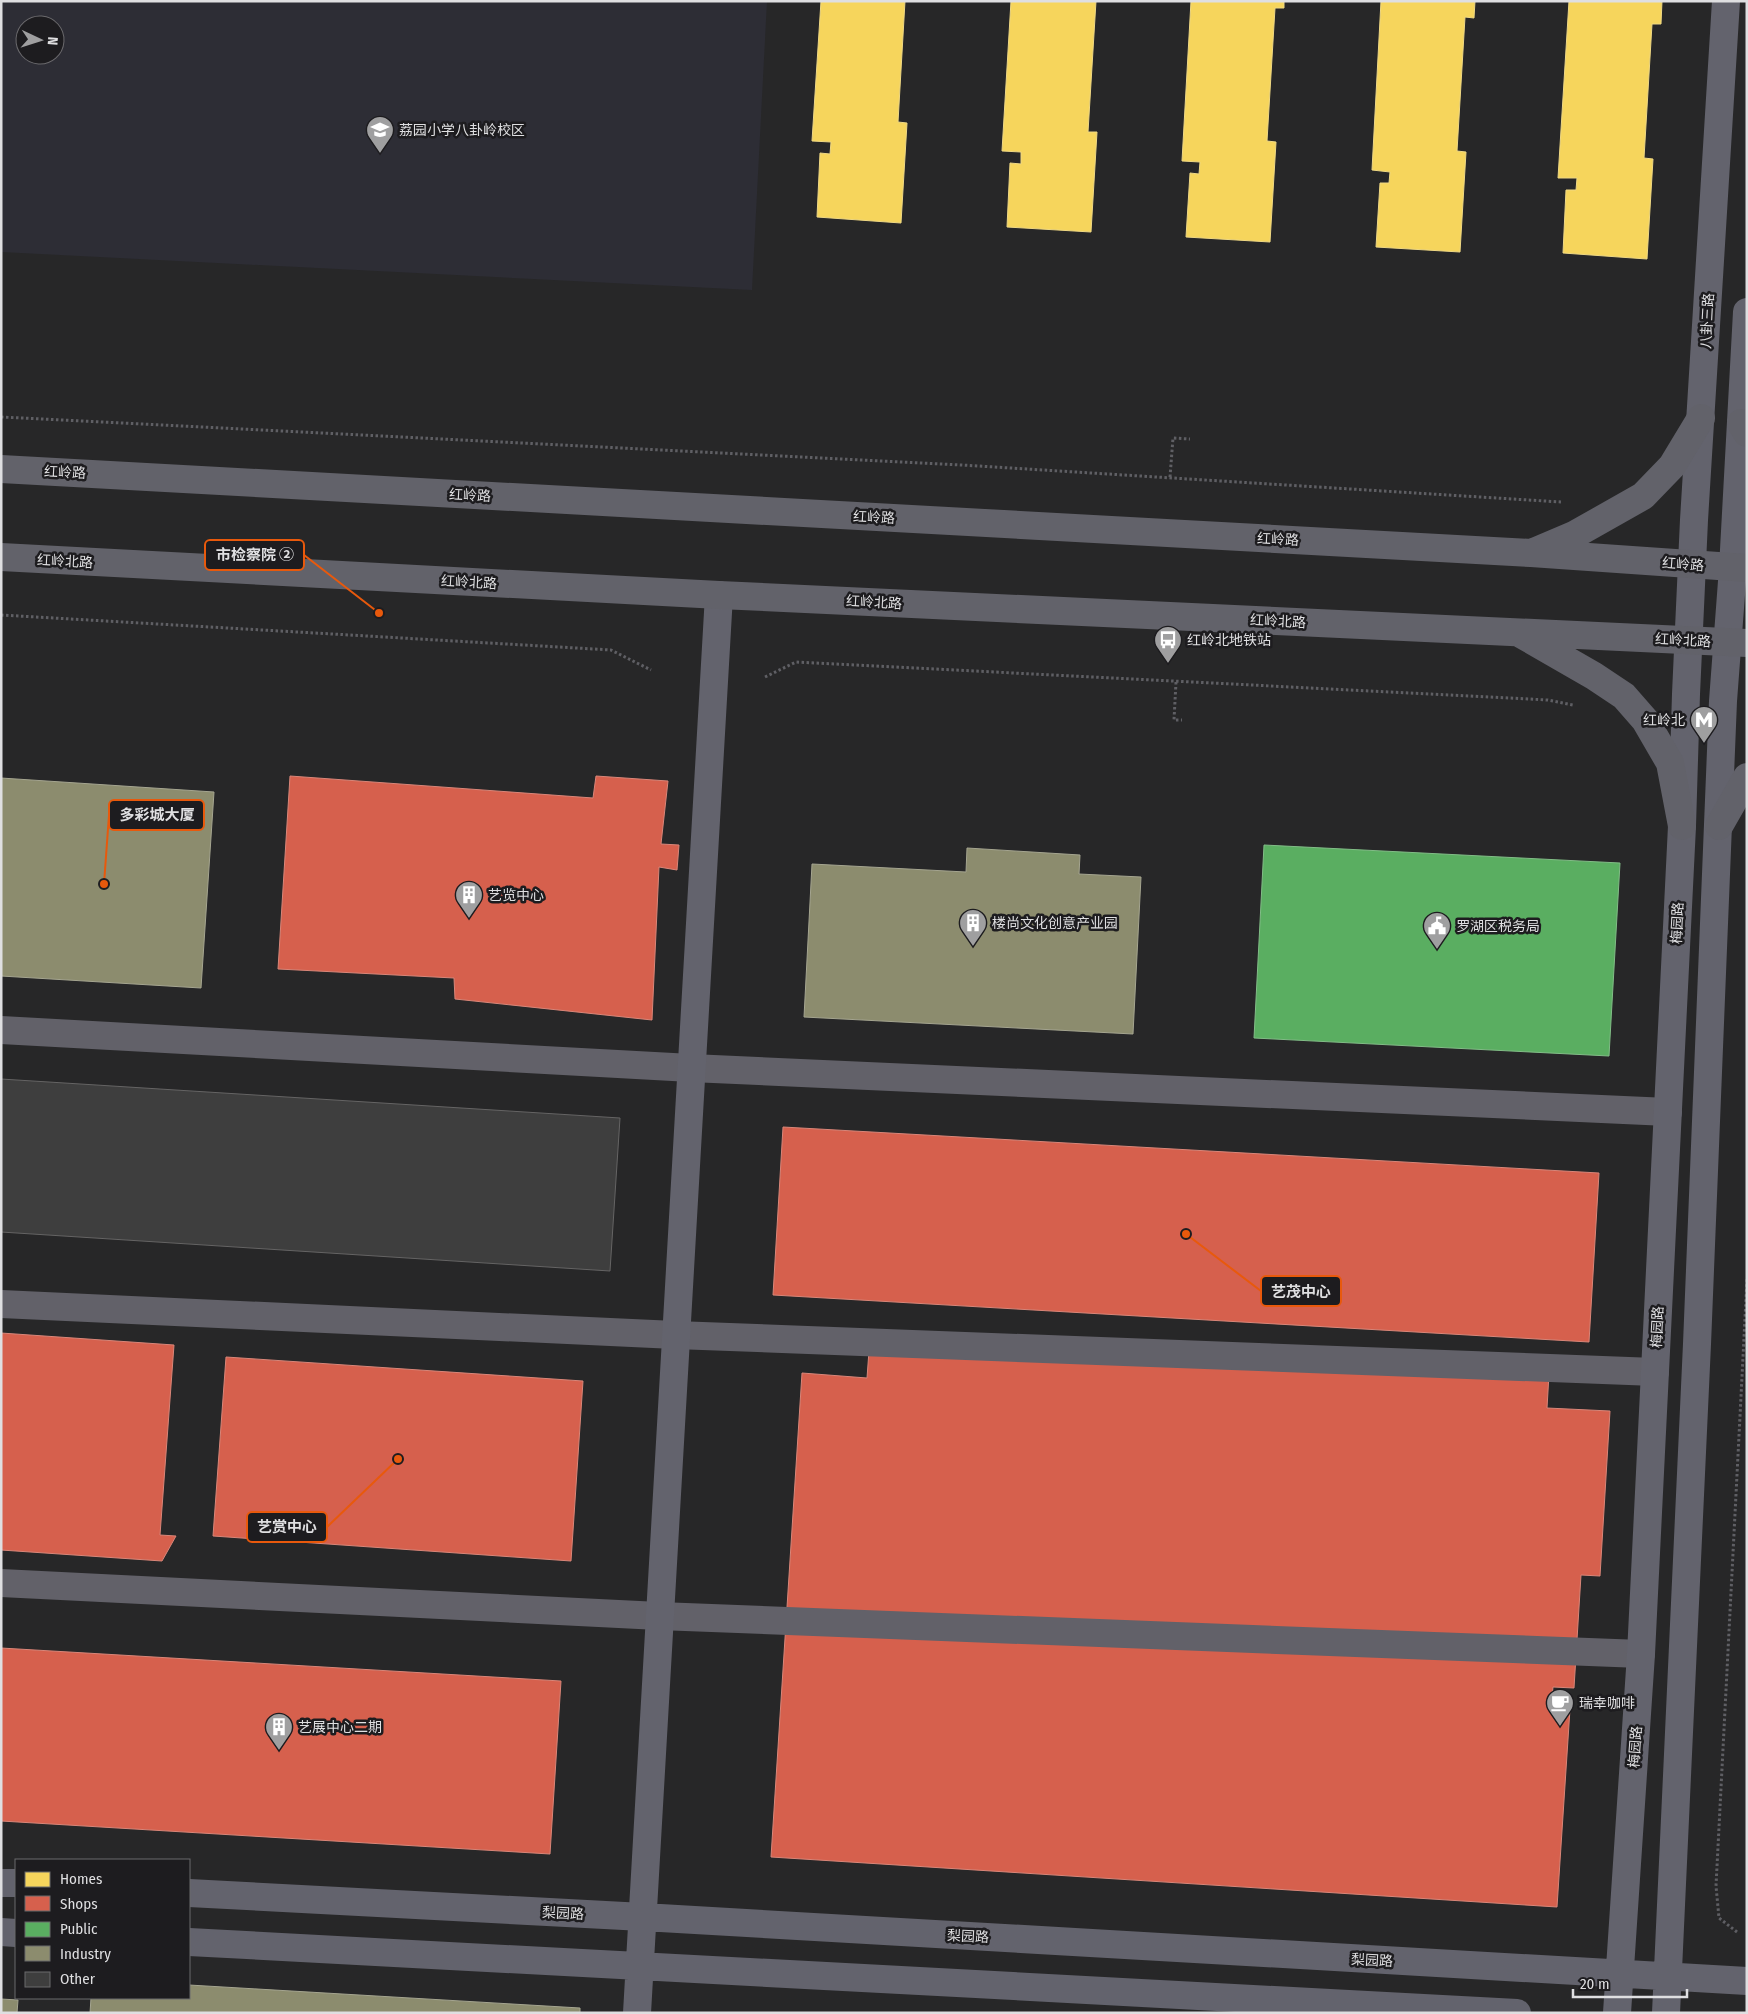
<svg xmlns="http://www.w3.org/2000/svg" width="1748" height="2014" font-family="'Fira Sans Condensed','Noto Sans SC',sans-serif">
<style>
.built{fill:#2d2d35;fill-rule:evenodd}
.homes{fill:#f6d55c;stroke:#efd884}
.shops{fill:#d6604d;stroke:#d98679}
.public{fill:#5aae61;stroke:#82bd87}
.industry{fill:#8c8c6e;stroke:#a5a590}
.building{fill:#3e3e3e;stroke:#656464}
.lines{fill:none;stroke-linecap:round;stroke-linejoin:round}
.path{stroke:#5f5f64;stroke-width:3;stroke-dasharray:2.5 2.5;stroke-linecap:butt}
.street{stroke:#626169;stroke-width:28}
.secondary{stroke:#63636d;stroke-width:28}
.primary{stroke:#62626a;stroke-width:28}
.labels{text-anchor:middle;stroke-width:5;stroke-linejoin:round;paint-order:stroke}
.poi-label{font-size:14px;fill:#dfdfe1;stroke:#1d1c1f;text-anchor:start}
.street-label{font-size:14px;fill:#dfdfe1;stroke:#1d1c1f}
.leader{fill:none;stroke:#e8590c;stroke-width:2}
.callout-dot{fill:#e8590c;stroke:#1d1c1f;stroke-width:2}
.callout{fill:#1d1c1f;stroke:#e8590c;stroke-width:2}
.callout-label{font-size:15px;text-anchor:middle;font-weight:bold;fill:#dfdfe1}
</style>
<rect width="100%" height="100%" fill="#272728"/>
<!-- built -->
<path class="built" d="M1 1H767L752 290 1 252ZM25 25H55V55H25Z"/>
<!-- homes -->
<path class="homes" d="M821 1H905L898 122 907 123 901 223 817 217 820 153 830 154 831 142 812 141Z
M1011 1H1096L1088 132H1097L1091 232 1007 227 1010 163 1021 164V152L1002 151Z
M1191 1H1284V8H1275L1267 141 1276 142 1270 242 1186 237 1190 173 1199 174 1200 162 1182 161Z
M1381 1H1475L1474 18 1465 17 1457 151 1466 152 1460 252 1376 247 1380 183H1389L1390 172 1372 170Z
M1569 1H1662L1661 24H1652L1644 158 1653 159 1647 259 1563 253 1566 190H1576L1577 178H1558Z"/>
<!-- shops -->
<path class="shops" d="M290 776 593 798 596 776 668 781 661 844 679 845 677 870 659 867 652 1020 455 999 454 978 278 969Z
M783 1127 1599 1173 1589 1342 773 1295Z
M1 1333 174 1345 160 1535 176 1536 162 1561 1 1550Z
M870 1337 1549 1374 1547 1408 1610 1411 1600 1576 1581 1575 1574 1688 1553 1687 1551 1708 1570 1709 1557 1907 771 1857 802 1373 867 1378Z
M226 1357 583 1381 571 1561 213 1536Z
M1 1648 561 1681 550 1854 1 1821Z"/>
<!-- public -->
<path class="public" d="M1264 845 1620 863 1609 1056 1254 1038Z"/>
<!-- industry -->
<path class="industry" d="M1 778 214 792 201 988 1 976Z
M967 848 1080 855 1079 874 1141 877 1133 1034 804 1017 812 864 966 872Z
M189 1985 580 2008V2013H90L91 1998H189Z
M1 1999 18 2000 17 2013H1Z"/>
<!-- building -->
<path class="building" d="M1 1079 620 1118 610 1271 1 1232Z"/>
<g class="lines">
<!-- path -->
<path class="path" d="M1 417 962 465 1561 502
M1170 477 1173 438 1190 439
M1 615 611 650 651 670
M765 677 796 662 1548 700 1573 705
M1176 682 1174 720H1182
M1737 1932 1719 1918 1716 1886 1747 1279"/>
<!-- street -->
<path class="street" d="M1 1030 691 1068 1668 1112
M1 1304 675 1335 1655 1372
M1 1583 659 1616 1641 1654"/>
<!-- secondary -->
<path class="secondary" d="M1 1883H16
M189 1893 643 1917 1747 1981
M1 1932 16 1933
M189 1942 1517 2013
M637 2013 719 595
M1617 2013 1641 1654 1682 826 1686 694 1694 520 1726 1
M1666 2013 1697 1344 1723 701 1733 568 1747 312"/>
<!-- primary -->
<path class="primary" d="M1741 423 1747 433
M1 469 1531 553 1747 568
M1534 552 1574 535 1643 496 1672 466 1701 418
M1 557 719 595 1747 643
M1521 634 1594 676 1624 696 1645 720 1670 763 1682 826
M1719 826 1747 777"/>
</g>
<!-- icons -->
<defs>
<symbol id="school-pin" viewBox="-11 -11 22 30"><path d="M0 17L-7.5 6A9.5 9.5 0 1 1 7.5 6Z" fill="#9f9fa0" stroke="#1d1c1f"/><path d="M0-5L7-2L0 1L-7-2ZM-4 1L0 2.5L4 1V4Q0 6-4 4Z" fill="#fff"/></symbol>
<symbol id="bus-pin" viewBox="-11 -11 22 30"><path d="M0 17L-7.5 6A9.5 9.5 0 1 1 7.5 6Z" fill="#9f9fa0" stroke="#1d1c1f"/><path d="M-5-6H5V4H4V6H2V4H-2V6H-4V4H-5ZM-3.5-4V0h7V-4ZM-3.5 1.2v1.5H-2V1.2ZM2 1.2v1.5H3.5V1.2Z" fill="#fff"/></symbol>
<symbol id="metro-pin" viewBox="-11 -11 22 30"><path d="M0 17L-7.5 6A9.5 9.5 0 1 1 7.5 6Z" fill="#9f9fa0" stroke="#1d1c1f"/><path d="M-5.5 5V-5H-3L0 0L3-5H5.5V5H3V-.5L0 4L-3-.5V5Z" fill="#fff"/></symbol>
<symbol id="building-pin" viewBox="-11 -11 22 30"><path d="M0 17L-7.5 6A9.5 9.5 0 1 1 7.5 6Z" fill="#9f9fa0" stroke="#1d1c1f"/><path d="M-4-6H4V6H1V3H-1V6H-4ZM-2.5-4.3h1.7v1.8h-1.7ZM.8-4.3h1.7v1.8H.8ZM-2.5-1h1.7V.8h-1.7ZM.8-1h1.7V.8H.8Z" fill="#fff"/></symbol>
<symbol id="civic-pin" viewBox="-11 -11 22 30"><path d="M0 17L-7.5 6A9.5 9.5 0 1 1 7.5 6Z" fill="#9f9fa0" stroke="#1d1c1f"/><path d="M-.6-6.5H3V-4.5H.6V-3L4-1V1h2V6H-6V1h2V-1L-.6-3ZM-1.2 2.5V6h2.4V2.5Z" fill="#fff"/></symbol>
<symbol id="cafe-pin" viewBox="-11 -11 22 30"><path d="M0 17L-7.5 6A9.5 9.5 0 1 1 7.5 6Z" fill="#9f9fa0" stroke="#1d1c1f"/><path d="M-5.5-4.5H6V0H3Q3 3.5 0 3.5H-2.5Q-5.5 3.5-5.5 0ZM3-3.2v2h1.7v-2ZM-6 4.5H4V6H-6Z" fill="#fff"/></symbol>
</defs>
<g fill-rule="evenodd">
<use href="#school-pin" x="364" y="114" width="32" height="43"/>
<use href="#bus-pin" x="1152" y="624" width="32" height="43"/>
<use href="#metro-pin" x="1688" y="704" width="32" height="43"/>
<use href="#building-pin" x="453" y="879" width="32" height="43"/>
<use href="#building-pin" x="957" y="907" width="32" height="43"/>
<use href="#civic-pin" x="1421" y="910" width="32" height="43"/>
<use href="#cafe-pin" x="1544" y="1687" width="32" height="43"/>
<use href="#building-pin" x="263" y="1711" width="32" height="43"/>
</g>
<g class="labels">
<!-- poi labels -->
<g class="poi-label">
<text x="399" y="135">荔园小学八卦岭校区</text>
<text x="1187" y="645">红岭北地铁站</text>
<text x="1685" y="725" text-anchor="end">红岭北</text>
<text x="488" y="900">艺览中心</text>
<text x="992" y="928">楼尚文化创意产业园</text>
<text x="1456" y="931">罗湖区税务局</text>
<text x="1579" y="1708">瑞幸咖啡</text>
<text x="298" y="1732">艺展中心二期</text>
</g>
<!-- street labels -->
<g class="street-label">
<text transform="translate(1707 321) rotate(-87)" y="5">八卦三路</text>
<text transform="translate(65 472) rotate(3)" y="5">红岭路</text>
<text transform="translate(470 495) rotate(3)" y="5">红岭路</text>
<text transform="translate(874 517) rotate(3)" y="5">红岭路</text>
<text transform="translate(1278 539) rotate(3)" y="5">红岭路</text>
<text transform="translate(65 561) rotate(3)" y="5">红岭北路</text>
<text transform="translate(1683 564) rotate(4)" y="5">红岭路</text>
<text transform="translate(469 582) rotate(3)" y="5">红岭北路</text>
<text transform="translate(874 602) rotate(3)" y="5">红岭北路</text>
<text transform="translate(1278 621) rotate(3)" y="5">红岭北路</text>
<text transform="translate(1683 640) rotate(3)" y="5">红岭北路</text>
<text transform="translate(1677 923) rotate(-87)" y="5">梅园路</text>
<text transform="translate(1657 1327) rotate(-87)" y="5">梅园路</text>
<text transform="translate(1635 1747) rotate(-86)" y="5">梅园路</text>
<text transform="translate(563 1913) rotate(3)" y="5">梨园路</text>
<text transform="translate(968 1936) rotate(3)" y="5">梨园路</text>
<text transform="translate(1372 1960) rotate(3)" y="5">梨园路</text>
</g>
</g>
<!-- callouts -->
<path class="leader" d="M379 613L304 555M104 884L109 815M1186 1234L1261 1291M398 1459L327 1527"/>
<g class="callout-dot">
<circle cx="379" cy="613" r="5"/>
<circle cx="104" cy="884" r="5"/>
<circle cx="1186" cy="1234" r="5"/>
<circle cx="398" cy="1459" r="5"/>
</g>
<g class="callout">
<rect x="205" y="540" width="99" height="30" rx="5"/>
<rect x="109" y="800" width="95" height="30" rx="5"/>
<rect x="1261" y="1276" width="80" height="30" rx="5"/>
<rect x="247" y="1512" width="80" height="30" rx="5"/>
</g>
<g class="callout-label">
<text x="255" y="560">市检察院 ②</text>
<text x="157" y="820">多彩城大厦</text>
<text x="1301" y="1297">艺茂中心</text>
<text x="287" y="1532">艺赏中心</text>
</g>
<!-- border -->
<rect width="1748" height="2014" fill="none" stroke="#dfdfe1" stroke-width="5"/>
<!-- legend -->
<rect x="15" y="1859" width="175" height="140" fill="#1d1c1f" stroke="#6b6a6d"/>
<rect x="25" y="1872" width="25" height="15" fill="#f6d55c" stroke="#6b6a6d"/>
<text x="60" y="1884" font-size="15" fill="#dfdfe1">Homes</text>
<rect x="25" y="1896" width="25" height="15" fill="#d6604d" stroke="#6b6a6d"/>
<text x="60" y="1909" font-size="15" fill="#dfdfe1">Shops</text>
<rect x="25" y="1922" width="25" height="15" fill="#5aae61" stroke="#6b6a6d"/>
<text x="60" y="1934" font-size="15" fill="#dfdfe1">Public</text>
<rect x="25" y="1946" width="25" height="15" fill="#8c8c6e" stroke="#6b6a6d"/>
<text x="60" y="1959" font-size="15" fill="#dfdfe1">Industry</text>
<rect x="25" y="1972" width="25" height="15" fill="#3e3e3e" stroke="#6b6a6d"/>
<text x="60" y="1984" font-size="15" fill="#dfdfe1">Other</text>
<!-- north arrow -->
<g transform="translate(40 40) rotate(94)"><circle r="24" fill="#1d1c1f" stroke="#6b6a6d"/>
<path d="M0-4L9 19L0 12L-9 19Z" fill="#9f9fa0"/>
<text y="-8" font-size="14" font-weight="bold" text-anchor="middle" fill="#dfdfe1">N</text>
</g>
<!-- scale -->
<path d="M1573 1989v8h114v-8" fill="none" stroke="#dfdfe1" stroke-width="2.5"/>
<text x="1580" y="1989" font-size="15" fill="#dfdfe1" stroke="#1d1c1f" stroke-width="4" paint-order="stroke">20 m</text>
</svg>
